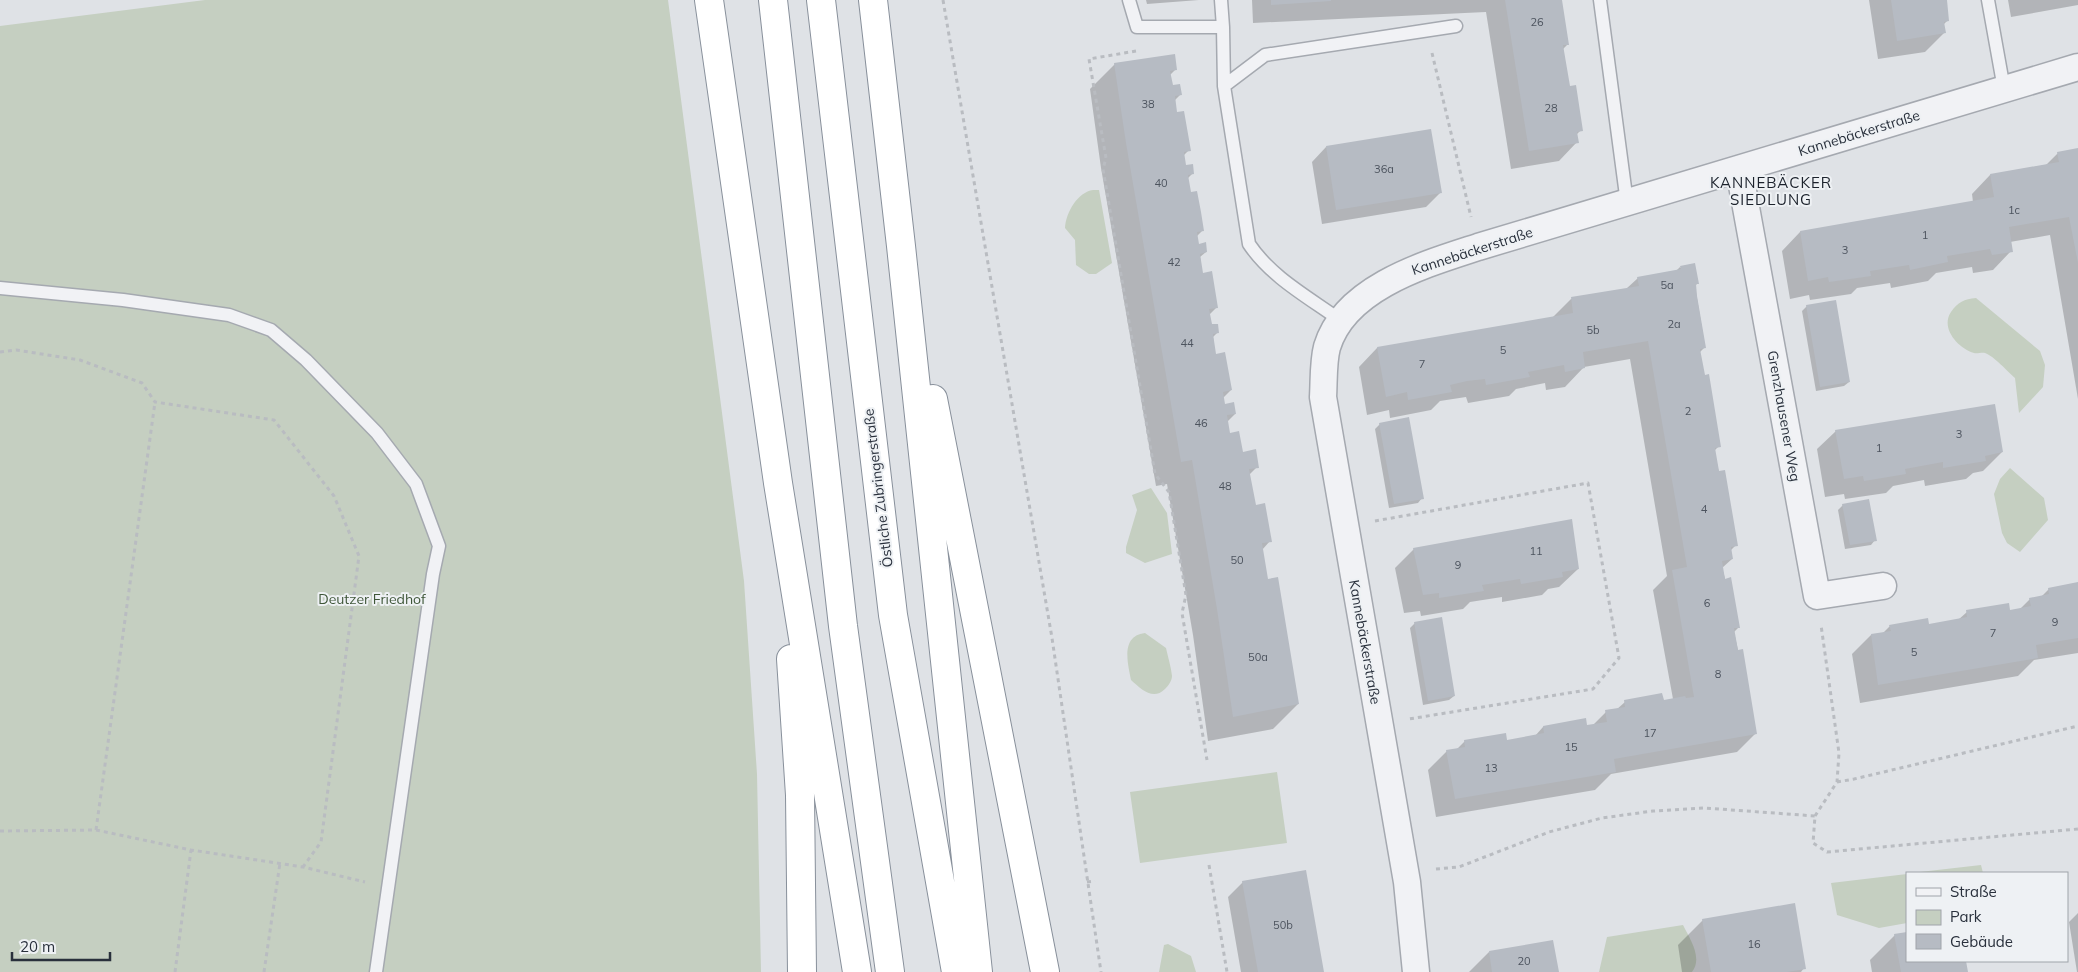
<svg xmlns="http://www.w3.org/2000/svg" width="2078" height="972" font-family="Mulish,sans-serif">
<style>
.green{fill:#c5cfc1}
.shadow{fill:#0003}
.building{fill:#b6bbc3}
.lines{fill:none;stroke-linecap:round;stroke-linejoin:round}
.lane-casing{stroke:#a5a9b0;stroke-width:15}
.street-casing{stroke:#a5a9b0;stroke-width:29}
.highway-casing{stroke:#88909b;stroke-width:30}
.path{stroke:#b9bcc1;stroke-width:3;stroke-dasharray:4 4;stroke-linecap:butt}
.lane{stroke:#f1f2f5;stroke-width:12}
.street{stroke:#f1f2f5;stroke-width:26}
.highway{stroke:#fff;stroke-width:28}
.labels{text-anchor:middle;stroke-width:4;stroke-linejoin:round;paint-order:stroke}
.number-label{font-size:11px;fill:#4c535e}
.street-label{font-size:14px;fill:#29303c;stroke:#eef1f4}
.park-label{font-size:14px;fill:#3e5638;stroke:#eef1f4}
.neighbourhood-label{font-size:15px;letter-spacing:1px;fill:#1c222c;stroke:#eef1f4}
</style>
<rect width="100%" height="100%" fill="#dfe2e6"/>
<!-- green -->
<path class="green" d="M205 0H668L744 581 757 774 761 972H0V26Z
M1093 190H1099L1112 263 1096 274H1089L1076 265 1075 240 1065 228C1066 212 1078 192 1093 190Z
M1976 298 2040 351 2045 365 2043 387 2019 413 2015 378C2008 372 1994 356 1985 353 1982 352 1977 354 1974 353 1958 348 1940 328 1951 312 1958 302 1964 299 1976 298Z
M2010 468 2044 498 2048 520 2020 552 2007 543 2002 533 1994 494 2000 479Z
M1151 488 1167 513 1172 554 1145 563 1126 553V547L1137 510 1132 495Z
M1145 633 1166 648C1168 657 1171 667 1172 676 1172 681 1168 686 1165 689 1153 701 1141 689 1131 680 1128 664 1120 636 1145 633Z
M1277 772 1287 843 1140 863 1130 792Z
M1981 865 1983 873H1911Z
M1907 874V923L1879 928 1837 915 1831 883Z
M1683 925C1690 939 1703 958 1692 972H1599L1607 937Z
M1168 944 1191 956 1196 972H1159L1164 945Z"/>
<!-- shadow -->
<path class="shadow" d="M1146 0H1199L1147 4Z
M1252 0H1561L1568 44 1563 49 1569 87 1581 130 1576 135 1577 142 1559 161 1511 169 1486 12 1253 23Z
M1869 0H1945L1948 20 1943 25 1944 33 1925 52 1878 59Z
M2008 0H2078V5L2011 17Z
M1115 64 1176 69 1170 75 1172 86 1180 95 1174 101 1176 114 1189 150 1183 156 1185 167 1193 173 1187 179 1190 194 1202 231 1196 237 1198 246 1206 252 1200 257 1202 274 1216 308 1209 315 1211 326 1218 332 1213 337 1215 355 1231 390 1223 398 1224 405 1235 414 1227 422 1228 435 1242 453 1257 467 1249 475 1255 506 1270 541 1262 550 1267 580 1298 704 1273 729 1208 741 1193 635 1167 484 1156 486 1101 168 1090 89Z
M1326 147 1441 192 1426 207 1322 224 1312 162Z
M2078 149V399L2050 235 2010 242 2011 251 1993 270 1973 273 1972 267 1936 273 1928 281 1891 288 1890 283 1857 288 1851 294 1810 300 1809 295 1790 299 1782 251 1800 232 1973 202 1972 194 1990 175 2046 165 2058 153Z
M1680 267 1697 284 1695 286 1705 347 1699 353 1719 446 1714 451 1736 545 1730 551 1732 559 1722 568 1739 627 1734 632 1756 733 1737 752 1611 774 1595 790 1436 817 1428 770 1447 751 1456 750 1465 741H1506L1535 736 1543 727 1592 726 1606 712 1616 710 1625 702 1663 701 1673 699 1653 590 1667 576 1630 359 1584 367 1565 387 1546 390 1545 383 1516 389 1509 396 1468 403 1466 397 1440 401 1431 410 1390 418 1389 410 1367 415 1359 367 1377 348 1552 318 1571 299 1626 289 1638 278 1676 271Z
M1807 306 1849 382 1844 386 1816 391 1802 311Z
M1380 424 1422 498 1418 503 1389 508 1375 429Z
M1836 431 2002 452 1983 471 1973 473 1966 479 1925 486 1924 480 1893 486 1886 493 1845 499 1844 494 1825 497 1817 449Z
M1843 505 1875 540 1871 545 1845 549 1838 510Z
M1414 549 1578 569 1559 587 1548 589 1542 595 1502 602V597L1470 602 1463 609 1421 616 1420 611 1404 613 1395 568Z
M2078 584V653L2034 660 2018 676 1860 703 1852 654 1871 635 1882 634 1890 626H1928L1958 620 1967 612H2009L2019 610 2030 599 2041 597 2049 589Z
M1415 623 1454 696 1449 700 1423 705 1410 628Z
M1243 882 1322 972H1241L1228 897Z
M2078 913V972H2077L2069 922Z
M1703 920 1804 968 1801 972H1682L1678 945Z
M1895 935 1907 961H1965L1967 972H1872L1870 960Z
M1489 952 1557 972H1469Z"/>
<!-- building -->
<path class="building" d="M1271 0H1331V1L1271 5Z
M1505 0H1562L1569 45H1563L1570 86 1576 85 1583 131 1577 132 1579 143 1529 151Z
M1891 0H1947L1949 21 1944 22 1946 33 1897 41Z
M1175 54 1177 70 1170 71 1173 85 1180 84 1182 95 1175 96 1177 112 1184 111 1191 151 1184 152 1186 165 1193 164 1194 174 1188 175 1191 192 1197 191 1201 212 1204 231 1197 232 1199 244 1206 242 1207 252 1200 254 1203 273 1212 271 1218 308 1209 309 1212 324H1218L1219 333 1213 334 1216 354 1225 352 1232 390 1223 392 1225 404 1234 402 1236 414 1227 415 1230 433 1239 431 1243 452 1256 449 1259 468 1249 469 1256 505 1265 503 1272 542 1262 543 1268 579 1278 577 1299 704 1233 717 1217 609 1192 460 1181 462 1126 143 1114 63Z
M1431 129 1442 193 1336 210 1326 146Z
M2078 148V263L2069 217 2009 227 2013 252 1992 255 1990 249 1947 256 1948 262 1910 270 1909 265 1870 271 1871 276 1829 282 1828 277 1808 281 1800 231 1994 197 1990 174 2059 162 2057 152Z
M1695 263 1699 284H1696L1697 296 1706 348 1700 349 1705 375 1709 374 1721 447 1715 448 1719 471 1725 470 1738 546 1731 547 1733 559 1722 561 1725 579 1731 577 1740 628H1734L1738 650 1743 649 1757 734 1614 759 1616 772 1455 799 1446 750 1465 747 1464 740 1506 733 1507 740 1544 733 1543 726 1586 718 1587 725 1607 722 1605 710 1625 707 1624 700 1662 693 1664 700 1685 696 1686 698 1694 697 1672 570 1687 567 1648 341 1583 352 1585 368 1565 372 1564 365 1528 372 1530 377 1486 385 1485 379 1467 381 1450 385 1452 392 1408 400 1407 392 1386 397 1377 347 1573 313 1571 297 1639 286 1637 277 1681 269 1680 266Z
M1836 300 1850 382 1820 387 1806 305Z
M1995 404 2003 452 1985 456 1986 461 1943 468V462L1905 469 1906 474 1864 481 1863 476 1844 479 1835 430Z
M1409 417 1424 499 1394 504 1379 423Z
M1869 499 1877 541 1850 545 1842 504Z
M1572 519 1579 569 1562 572 1563 577 1521 584 1520 579 1482 585 1484 591 1439 598V593L1423 595 1413 548Z
M2078 582V638L2036 645 2038 658 1878 685 1871 634 1891 631 1889 625 1928 618 1929 624 1967 617 1966 610 2009 603 2010 610 2031 606 2029 598 2049 594 2048 588Z
M1442 617 1455 696 1428 701 1414 622Z
M1306 870 1324 972H1258L1242 881Z
M1795 903 1806 969 1787 972H1711L1702 919Z
M1907 932V961H1966L1968 972H1901L1894 934Z
M1553 940 1559 972H1492L1489 951Z"/>
<g class="lines">
<defs>
<path id="lane" d="M1129 0 1137 27H1223L1224 86
M1221 0 1223 27
M1600 0 1627 203
M1988 0 2004 89
M0 288 123 300 229 315 271 330 306 360 377 433 416 484 439 546 433 574 376 972
M1340 320C1308 297 1271 277 1249 244L1224 86 1265 55 1456 26"/>
<path id="street" d="M1739 169 1817 596 1883 586
M1416 972 1407 882 1323 397C1324 381 1323 362 1327 347 1345 287 1426 264 1478 247L2078 67"/>
<path id="highway" d="M709 0 778 483 857 972
M773 0 843 626 890 972
M821 0 893 615 956 972
M873 0 901 246 978 972
M933 399 1045 972
M791 659 800 795 802 972"/>
</defs>
<!-- lane casing -->
<use href="#lane" class="lane-casing"/>
<!-- street casing -->
<use href="#street" class="street-casing"/>
<!-- highway casing -->
<use href="#highway" class="highway-casing"/>
<!-- path -->
<path class="path" d="M943 0 1052 638 1101 972
M1136 51 1089 59 1106 158 1103 169 1155 474 1169 492 1186 595 1182 613 1207 760
M1432 53 1471 217
M0 352 16 350 80 360 142 383 155 402 274 420 334 496 359 556 321 842 303 867
M1375 521 1588 483 1619 658 1593 689 1409 719
M1837 782 1854 779 2078 726
M1815 816 1837 782 1839 753 1821 625
M96 830 155 402
M0 831 96 830 191 850 303 867 365 882
M1209 865 1227 972
M1436 869 1459 867 1549 832 1602 818 1653 811 1705 808 1815 816 1813 843 1827 852 2078 829
M1087 882 1095 881
M175 972 191 850
M264 972 280 863"/>
<!-- lane -->
<use href="#lane" class="lane"/>
<!-- street -->
<use href="#street" class="street"/>
<!-- highway -->
<use href="#highway" class="highway"/>
</g>
<g class="labels">
<!-- number labels -->
<g class="number-label">
<text x="1537" y="26">26</text>
<text x="1148" y="108">38</text>
<text x="1551" y="112">28</text>
<text x="1384" y="173">36a</text>
<text x="1161" y="187">40</text>
<text x="2014" y="214">1c</text>
<text x="1925" y="239">1</text>
<text x="1845" y="254">3</text>
<text x="1174" y="266">42</text>
<text x="1667" y="289">5a</text>
<text x="1674" y="328">2a</text>
<text x="1593" y="334">5b</text>
<text x="1187" y="347">44</text>
<text x="1503" y="354">5</text>
<text x="1422" y="368">7</text>
<text x="1688" y="415">2</text>
<text x="1201" y="427">46</text>
<text x="1959" y="438">3</text>
<text x="1879" y="452">1</text>
<text x="1225" y="490">48</text>
<text x="1704" y="513">4</text>
<text x="1536" y="555">11</text>
<text x="1237" y="564">50</text>
<text x="1458" y="569">9</text>
<text x="1707" y="607">6</text>
<text x="2055" y="626">9</text>
<text x="1993" y="637">7</text>
<text x="1914" y="656">5</text>
<text x="1258" y="661">50a</text>
<text x="1718" y="678">8</text>
<text x="1650" y="737">17</text>
<text x="1571" y="751">15</text>
<text x="1491" y="772">13</text>
<text x="1283" y="929">50b</text>
<text x="1754" y="948">16</text>
<text x="1524" y="965">20</text>
</g>
<!-- street labels -->
<g class="street-label">
<text transform="translate(1859 133) rotate(-17)" y="5">Kannebäckerstraße</text>
<text transform="translate(1472 251) rotate(-18)" y="5">Kannebäckerstraße</text>
<text transform="translate(1784 416) rotate(80)" y="5">Grenzhausener Weg</text>
<text transform="translate(878 488) rotate(-97)" y="5">Östliche Zubringerstraße</text>
<text transform="translate(1365 642) rotate(80)" y="5">Kannebäckerstraße</text>
</g>
<!-- park labels -->
<g class="park-label">
<text x="372" y="604">Deutzer Friedhof</text>
</g>
<!-- neighbourhood labels -->
<g class="neighbourhood-label">
<text x="1771" y="188">KANNEBÄCKER<tspan x="1771" dy="17">SIEDLUNG</tspan></text>
</g>
</g>
<!-- legend -->
<rect x="1906" y="872" width="162" height="90" fill="#eef1f4" stroke="#9fa4aa"/>
<rect x="1916" y="888" width="25" height="8" fill="#f1f2f5" stroke="#9fa4aa"/>
<text x="1950" y="897" font-size="15" fill="#29303c">Straße</text>
<rect x="1916" y="910" width="25" height="15" fill="#c5cfc1" stroke="#9fa4aa"/>
<text x="1950" y="922" font-size="15" fill="#29303c">Park</text>
<rect x="1916" y="934" width="25" height="15" fill="#b6bbc3" stroke="#9fa4aa"/>
<text x="1950" y="947" font-size="15" fill="#29303c">Gebäude</text>
<!-- scale -->
<path d="M12 952v8h98v-8" fill="none" stroke="#29303c" stroke-width="2.5"/>
<text x="20" y="952" font-size="15" fill="#29303c" stroke="#eef1f4" stroke-width="4" paint-order="stroke">20 m</text>
</svg>
